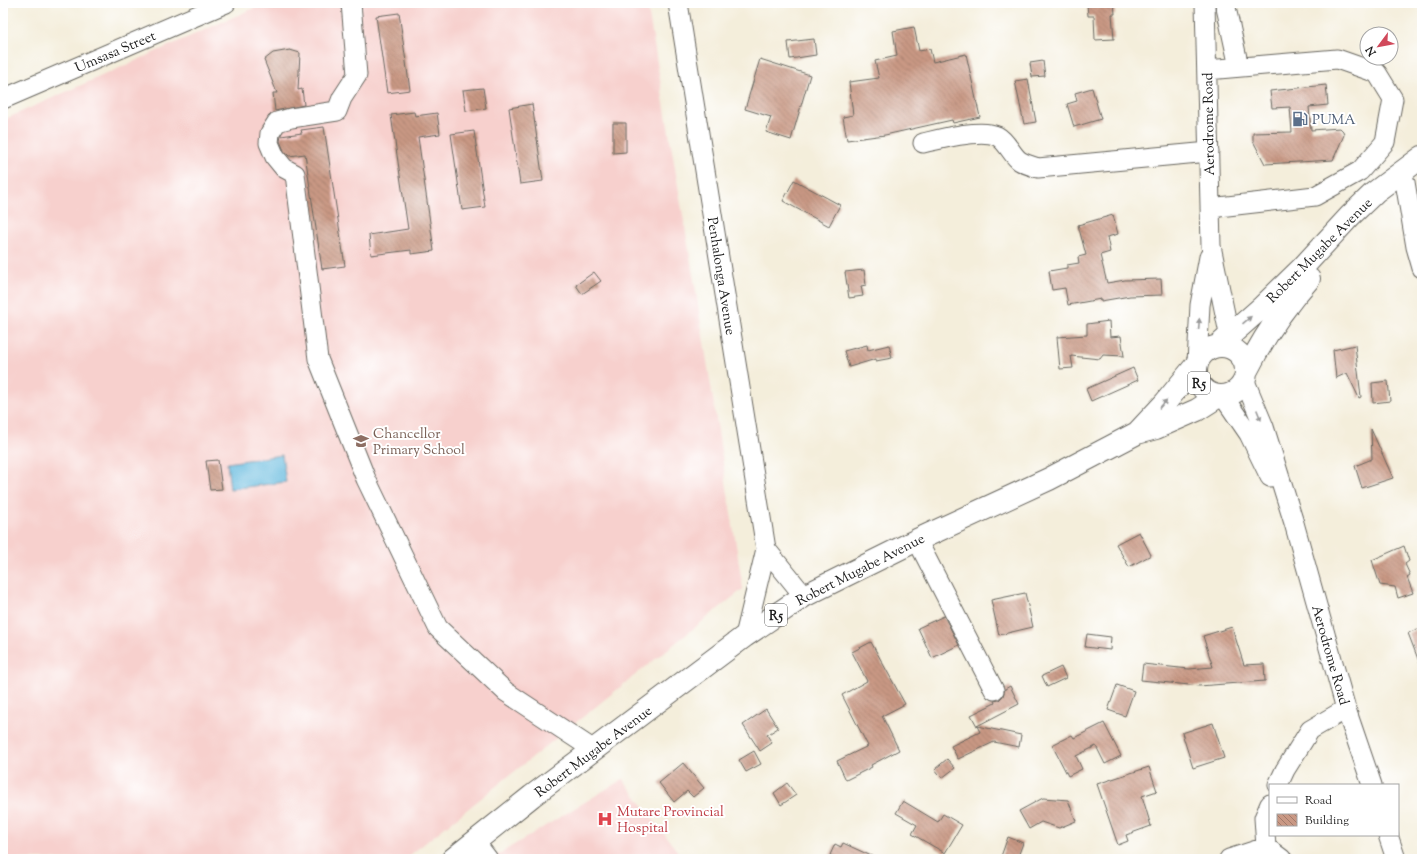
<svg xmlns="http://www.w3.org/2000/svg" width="1425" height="862" font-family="'Sorts Mill Goudy',serif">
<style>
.built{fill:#f7d0cd}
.water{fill:#60b8dd;stroke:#3e6a7c}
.building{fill:url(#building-back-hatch)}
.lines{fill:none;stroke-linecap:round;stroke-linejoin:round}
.minor-casing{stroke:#68665f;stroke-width:21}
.highway-casing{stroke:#68665f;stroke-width:24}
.minor{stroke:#fff;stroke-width:19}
.highway{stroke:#fff;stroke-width:22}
.oneway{fill:#999}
.labels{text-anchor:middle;stroke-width:4;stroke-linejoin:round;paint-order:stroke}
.shield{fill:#fff;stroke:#606060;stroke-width:1}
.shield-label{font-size:13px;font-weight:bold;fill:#1c1c1c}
.street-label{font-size:14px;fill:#1c1c1c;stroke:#fff}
.service-label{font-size:14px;fill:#4e5e75;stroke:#fff;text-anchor:start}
.education-label{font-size:14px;fill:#785e54;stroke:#fff;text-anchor:start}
.health-label{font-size:14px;fill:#be3a42;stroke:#fff;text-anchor:start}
</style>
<defs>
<pattern id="building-back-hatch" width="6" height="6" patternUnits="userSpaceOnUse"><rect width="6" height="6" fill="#c99884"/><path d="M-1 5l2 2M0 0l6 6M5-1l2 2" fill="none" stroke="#a27b6b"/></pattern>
</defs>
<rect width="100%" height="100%" fill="#fff"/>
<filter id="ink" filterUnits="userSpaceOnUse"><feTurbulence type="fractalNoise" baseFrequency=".025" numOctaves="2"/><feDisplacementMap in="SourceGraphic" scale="8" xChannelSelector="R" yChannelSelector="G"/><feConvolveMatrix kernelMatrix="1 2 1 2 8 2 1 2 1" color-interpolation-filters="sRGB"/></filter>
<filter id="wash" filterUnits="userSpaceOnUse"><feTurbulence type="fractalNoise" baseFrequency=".012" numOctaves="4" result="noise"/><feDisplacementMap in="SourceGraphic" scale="16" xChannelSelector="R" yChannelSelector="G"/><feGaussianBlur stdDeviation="0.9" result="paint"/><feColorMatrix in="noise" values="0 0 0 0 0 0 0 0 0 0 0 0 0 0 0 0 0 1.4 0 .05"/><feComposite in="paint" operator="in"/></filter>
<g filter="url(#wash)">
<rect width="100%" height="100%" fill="#f4eedb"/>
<!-- built -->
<path class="built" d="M265 3H647L696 292 743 589 405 859H3V120Z
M623 779 683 859H491Z"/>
<!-- water -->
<path class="water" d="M282 455 286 482 230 489 227 463Z"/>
<g id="blocks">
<!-- building -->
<path class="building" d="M1087 3H1114L1115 14H1112L1114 39 1095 40 1094 16H1088Z
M399 13 410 90 387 93 376 16Z
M914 27 919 51 930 49 933 62 966 54 980 117 953 123 952 120 885 135 847 140 843 117 853 115 849 82 879 78 875 61 897 56 893 31Z
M814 39 816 55 790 59 788 42Z
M290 50 300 53 298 90 302 89 304 105 275 111 273 93H277L264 60 273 53Z
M760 59 810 75 791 140 766 132 771 117 745 109Z
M1043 61 1045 76 1032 77 1030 63Z
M1028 79 1036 122 1024 124 1015 81Z
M1326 85 1328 105 1309 107 1311 130 1340 128 1343 131 1344 135 1333 160 1265 164 1253 141V133L1292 132 1290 107 1272 108 1270 91Z
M483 88 486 108 466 111 463 90Z
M1092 88 1101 119 1074 127 1067 104 1077 101 1075 93Z
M532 104 543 181 520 184 509 108Z
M414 112 415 116 437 113 440 134 418 137 434 251 411 254V250L371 255 369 235 408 229 391 115Z
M613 123H626V152L613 153Z
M324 127 345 266 322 269 305 154 289 156 284 151 280 141 281 136 302 133 301 130Z
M474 131 485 207 462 210 451 134Z
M794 180 840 205 829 226 783 201Z
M1113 215 1118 234 1107 237 1110 252 1100 255 1107 283 1125 280 1161 279 1162 295 1130 296 1101 301V299L1068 305 1065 288 1052 290 1049 271 1067 268V265L1079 263 1078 257 1086 255 1078 225Z
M864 270 866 285 861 286 863 296 849 298 845 272Z
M594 272 601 281 582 294 576 285Z
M1109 321 1110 337 1121 336 1124 356 1103 355 1100 359 1071 356 1073 368 1060 369 1057 337 1087 335V324Z
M867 345 868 350 889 345 892 358 876 361V359L849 367 844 351Z
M1355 345 1361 397 1359 398 1347 373 1336 378 1333 350Z
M1133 368 1138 380 1091 401 1086 389Z
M1388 381 1390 401 1373 403 1372 383Z
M1371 429 1393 478 1362 488 1355 466 1372 459Z
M218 460 222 489 210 490 206 461Z
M1139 532 1151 555 1129 567 1116 544Z
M1404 546 1409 561 1405 564 1410 575 1407 577 1413 593 1398 598 1395 587 1380 585 1372 560Z
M1025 593 1033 627 999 635 991 600Z
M944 616 959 645 932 658 918 628Z
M1232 627 1244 665 1264 664 1265 681 1199 686 1141 680 1143 664 1189 669 1213 667 1203 636Z
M1422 627V667H1421L1408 633Z
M1087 634 1111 637 1110 650 1085 647Z
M871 642 905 704 882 716 899 750 871 765 872 767 846 780 837 761 868 746 842 695 867 681 852 652Z
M1061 667 1066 678 1047 687 1042 676Z
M1117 685 1134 691 1125 716 1108 710Z
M1010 686 1019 704 977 726 971 715 995 703 994 701 999 700 1003 696 1005 689Z
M766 709 778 728 767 735 772 743 760 751 743 725Z
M1104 723 1121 756 1105 764 1096 746 1076 756 1082 769 1068 776 1052 745 1072 735 1074 738Z
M1213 723 1224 758 1193 768 1182 733Z
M977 726 1021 735 1019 747 994 742 958 759 951 746 980 732Z
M754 751 761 764 746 772 739 760Z
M947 759 955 768 942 778 935 769Z
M683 763 704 788 693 797 687 791 674 802 659 783Z
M1149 767 1157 791 1142 796 1151 826 1126 835 1128 841 1118 845 1097 784Z
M787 783 796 795 781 805 774 793Z
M1043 798 1068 800 1076 821 1059 828 1041 822 1029 829 1019 811Z
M903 801 938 822 943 814 962 825 945 853 912 834 917 825 896 813Z
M1008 837 1023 843 1017 859H1000Z
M843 843 878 859H835L836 858 830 855 835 844 841 847Z"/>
</g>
</g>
<g filter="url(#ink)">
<use href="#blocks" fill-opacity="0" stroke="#68665f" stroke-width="1"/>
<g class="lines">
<defs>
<path id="minor" d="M351 3 357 75 342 98 337 111 291 118 277 122 270 133 269 143 275 157 284 168 295 174 318 359 366 479 438 628 506 692 594 750
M678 3 766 549 745 636
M1205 3 1211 246 1232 348
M1225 3 1239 67
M1207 70 1337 59 1377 73 1393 99 1385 142 1360 171 1315 196 1210 208
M3 99 226 3
M923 143C940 139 981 128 997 136 1007 141 1012 156 1020 161 1025 164 1032 166 1038 168L1209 152
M1405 182 1416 247 1422 268
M1197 363 1200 305 1209 257
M1244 379 1264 427 1294 523 1346 709 1372 785
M1223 396 1249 434 1270 477
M917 540 994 690
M766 549 804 596
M1278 785 1285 770 1310 730 1346 709
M1270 804 1264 818 1266 847 1282 859
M1388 835 1396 859
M475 842 488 859
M1229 859 1266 847"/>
<path id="highway" d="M1218 346 1261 308 1303 267 1350 216 1375 192 1422 157
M1196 371a25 25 0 1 1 50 0a25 25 0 1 1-50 0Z
M1246 372C1263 338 1284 307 1309 279
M1137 433 1165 403 1196 365
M453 859 532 796 745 636 804 596 917 540 1049 479 1137 433 1156 428 1197 410 1219 396"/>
</defs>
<!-- minor casing -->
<use href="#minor" class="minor-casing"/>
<!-- highway casing -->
<use href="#highway" class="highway-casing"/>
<!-- minor -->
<use href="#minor" class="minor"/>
<!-- highway -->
<use href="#highway" class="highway"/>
</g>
<!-- one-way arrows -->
<defs><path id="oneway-solid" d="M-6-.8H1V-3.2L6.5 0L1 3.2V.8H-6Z"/></defs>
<g class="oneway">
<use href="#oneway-solid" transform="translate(1247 320) rotate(-41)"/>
<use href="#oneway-solid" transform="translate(1199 324) rotate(-86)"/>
<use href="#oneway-solid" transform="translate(1163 404) rotate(-48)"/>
<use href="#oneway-solid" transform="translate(1259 415) rotate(68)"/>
</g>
</g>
<!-- icons -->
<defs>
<symbol id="fuel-bare" viewBox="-9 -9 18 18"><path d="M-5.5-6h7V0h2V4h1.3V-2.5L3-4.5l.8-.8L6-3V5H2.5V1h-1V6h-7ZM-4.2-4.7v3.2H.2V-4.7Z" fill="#5c6f8a" stroke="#fff" stroke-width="2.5" paint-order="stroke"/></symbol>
<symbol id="school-bare" viewBox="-9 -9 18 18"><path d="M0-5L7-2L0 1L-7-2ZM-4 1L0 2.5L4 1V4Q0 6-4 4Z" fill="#8d6e63" stroke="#fff" stroke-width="2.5" paint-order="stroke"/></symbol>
<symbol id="hospital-bare" viewBox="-9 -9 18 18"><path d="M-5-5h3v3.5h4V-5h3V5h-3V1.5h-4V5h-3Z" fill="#e0444e" stroke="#fff" stroke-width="2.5" paint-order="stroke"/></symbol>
</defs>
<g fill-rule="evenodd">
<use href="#fuel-bare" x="1289" y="108" width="22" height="22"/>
<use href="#school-bare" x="350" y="430" width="22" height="22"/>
<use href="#hospital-bare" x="594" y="808" width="22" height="22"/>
</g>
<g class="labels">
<!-- shield labels -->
<g class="shield">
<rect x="1188" y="372" width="22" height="22" rx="3"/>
<rect x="765" y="604" width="22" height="22" rx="3"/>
</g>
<g class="shield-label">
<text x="1199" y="388">R5</text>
<text x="776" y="620">R5</text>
</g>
<!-- street labels -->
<g class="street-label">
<text transform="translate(115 51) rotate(-23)" y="5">Umsasa Street</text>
<text transform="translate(1208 124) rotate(-91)" y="5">Aerodrome Road</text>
<text transform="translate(1319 250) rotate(-45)" y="5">Robert Mugabe Avenue</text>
<text transform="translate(722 276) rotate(81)" y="5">Penhalonga Avenue</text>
<text transform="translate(860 569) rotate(-27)" y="5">Robert Mugabe Avenue</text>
<text transform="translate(1331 655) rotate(74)" y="5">Aerodrome Road</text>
<text transform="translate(593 751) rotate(-37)" y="5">Robert Mugabe Avenue</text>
</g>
<!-- service labels -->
<g class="service-label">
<text x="1312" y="124">PUMA</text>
</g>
<!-- education labels -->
<g class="education-label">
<text x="373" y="438">Chancellor<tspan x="373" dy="16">Primary School</tspan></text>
</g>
<!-- health labels -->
<g class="health-label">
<text x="617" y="816">Mutare Provincial<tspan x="617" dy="16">Hospital</tspan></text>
</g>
</g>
<!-- margin -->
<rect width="1425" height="862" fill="none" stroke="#fff" stroke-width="16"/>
<!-- legend -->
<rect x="1269" y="784" width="130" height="52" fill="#ffffff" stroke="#a4a4a4"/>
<rect x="1277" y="797" width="20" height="6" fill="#ffffff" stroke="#a4a4a4"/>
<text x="1305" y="804" font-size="12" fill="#1c1c1c">Road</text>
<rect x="1277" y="814" width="20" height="12" fill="url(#building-back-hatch)" stroke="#a4a4a4"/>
<text x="1305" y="824" font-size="12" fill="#1c1c1c">Building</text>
<!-- north arrow -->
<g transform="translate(1379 46) rotate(238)"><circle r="19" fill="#ffffff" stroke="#a4a4a4"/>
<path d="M0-3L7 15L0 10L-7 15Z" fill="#d1495b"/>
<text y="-6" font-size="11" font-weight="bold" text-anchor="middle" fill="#1c1c1c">N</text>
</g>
</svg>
